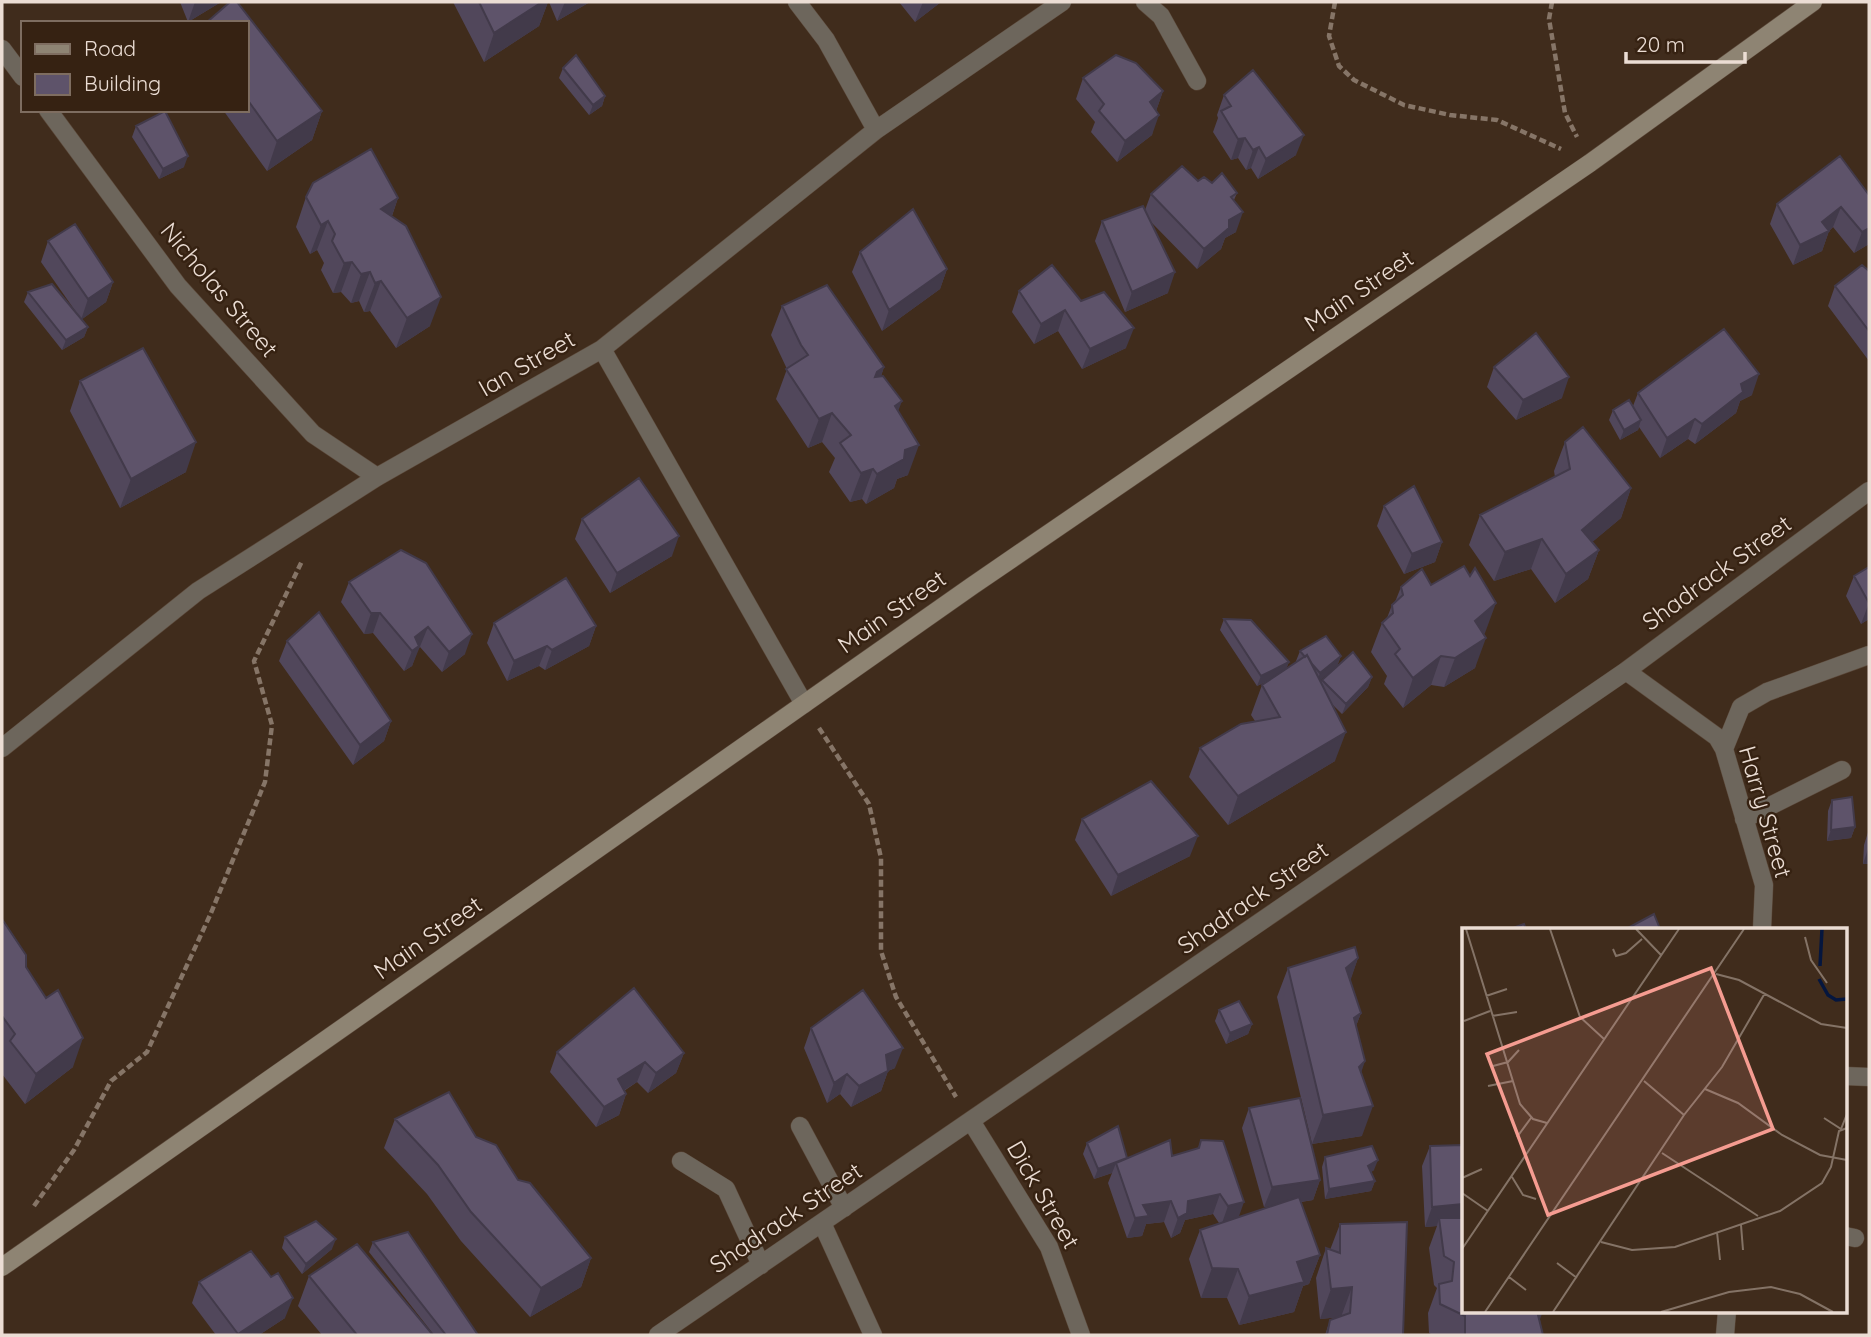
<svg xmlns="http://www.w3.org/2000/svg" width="1871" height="1337" font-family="Quicksand,sans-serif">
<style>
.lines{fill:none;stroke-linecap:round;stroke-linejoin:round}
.street-casing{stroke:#5b4839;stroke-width:19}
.secondary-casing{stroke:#5b4839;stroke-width:19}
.path{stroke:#867567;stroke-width:4.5;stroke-dasharray:7 3.5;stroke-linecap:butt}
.street{stroke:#6d665c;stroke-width:18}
.secondary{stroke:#8e8473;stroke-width:18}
.wall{fill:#51475b}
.shaded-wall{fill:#423a4a}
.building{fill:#5e536a;stroke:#423a4a;stroke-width:2}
.labels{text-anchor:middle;stroke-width:5;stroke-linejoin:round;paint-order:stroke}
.street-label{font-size:24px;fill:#ebddd4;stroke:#362212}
.inset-river{fill:none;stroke:#05163e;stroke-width:3.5}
.inset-road{fill:none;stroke:#847366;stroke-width:2}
.view{fill:#f59c91;fill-opacity:0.15;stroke:#f59c91;stroke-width:3.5}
.inset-edge{fill:none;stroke:#ebddd4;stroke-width:3.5}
</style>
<rect width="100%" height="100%" fill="#402c1c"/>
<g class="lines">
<defs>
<path id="street" d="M797 2 826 40 876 130
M1145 2 1161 16 1197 81
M2 49 23 77
M48 110 178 286 313 434 377 477
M602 349 804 704
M1626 671 1717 737 1724 749 1764 885 1762 929
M2 748 198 591 377 477 602 349 876 130 1062 2
M1724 749 1741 707 1767 692 1869 655
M1744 819 1842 770
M1845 1076 1869 1077
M971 1121 1049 1247 1081 1335
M800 1126 844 1208
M681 1161 726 1189 761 1265
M822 1223 873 1335
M1845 1236 1855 1238
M658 1335 1626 671 1869 491
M1725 1335 1727 1311"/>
<path id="secondary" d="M2 1267 972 586 1590 163 1813 2"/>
</defs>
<!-- street casing -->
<use href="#street" class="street-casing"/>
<!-- secondary casing -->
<use href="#secondary" class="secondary-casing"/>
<!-- path -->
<path class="path" d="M1335 2 1329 36 1339 66 1354 80 1404 105 1450 115 1497 120 1561 149
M1552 2 1549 19 1565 113 1577 137
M819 728 869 804 881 858V951L896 997 956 1097
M34 1206 74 1150 111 1081 147 1052 211 913 265 782 272 725 254 661 302 561"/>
<!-- street -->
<use href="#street" class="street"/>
<!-- secondary -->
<use href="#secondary" class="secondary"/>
</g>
<!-- wall -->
<path class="wall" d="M180 2H221L188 22Z
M453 2H548L539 26 484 62Z
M549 2H590L557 21Z
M899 2H941L915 22Z
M247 23 322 111 312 140 267 171 223 110H247Z
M563 68 605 96 602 106 589 115 559 78Z
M1083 78 1163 91 1156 111 1152 135 1117 162 1091 132 1095 122 1076 99Z
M1224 95 1296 155 1258 179 1251 168 1246 170 1238 158 1231 160 1213 132 1218 118 1217 115Z
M136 126 184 167 159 179 132 137Z
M1840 156 1869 244 1854 253 1833 227 1829 231 1822 251 1793 265 1770 224 1777 204Z
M1198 181 1212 183 1237 193 1234 200 1236 232 1225 238 1221 249 1197 269 1151 222 1168 293 1125 312 1095 241 1102 221 1145 210 1151 194Z
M306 197 398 198 392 216 430 326 396 348 370 311 364 312 359 301 351 303 341 292 333 293 321 270 324 263 317 250 310 254 296 227Z
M48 241 113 282 106 302 82 319 88 327 84 337 62 350 24 302 28 292 76 312 41 262Z
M860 252 947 269 940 289 882 331 852 272Z
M1869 271V361L1828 306 1835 286Z
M1019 291 1081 301 1126 348 1082 369 1058 331 1034 344 1012 312Z
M782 306 884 367 881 376 898 411 908 475 897 479 894 488 866 504 862 499 850 502 829 472 835 458 822 442 808 448 776 399 787 369 771 335Z
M1494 367 1562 398 1516 420 1487 387Z
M80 381 186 472 120 508 70 411Z
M1638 393 1752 395 1740 401 1736 413 1695 444 1688 439 1660 458 1639 427 1638 430 1620 440 1609 420 1613 410 1633 406Z
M1565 442 1631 488 1621 518 1592 542 1599 550 1588 579 1555 603 1531 569 1494 581 1469 545 1480 515 1555 477 1554 471Z
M1384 506 1442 542 1435 562 1404 574 1377 526Z
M582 519 672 556 610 593 575 539Z
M401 550 465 654 442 672 420 647 418 649 412 666 404 671 373 633 364 634 341 602 349 582Z
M1869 567V619L1861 624 1846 596 1854 576Z
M1431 585 1485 633 1483 634 1475 668 1444 687 1431 685 1403 708 1384 684 1387 676 1371 652 1382 623 1387 618 1392 605 1395 602 1401 587Z
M1224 619 1289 662 1286 669 1297 662 1296 661 1300 651 1341 656 1337 666 1320 680 1321 682 1322 680 1372 677 1368 687 1342 714 1332 704 1335 761 1228 825 1189 777 1200 748 1255 721 1251 715 1262 685 1270 680 1257 686 1220 630Z
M494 623 596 626 589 646 545 670 539 666 507 681 487 643Z
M287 641 391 721 384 741 353 765 279 661Z
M1832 800 1855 827 1851 838 1827 841 1828 811Z
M1082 819 1190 856 1111 896 1075 840Z
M1869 829V864H1863L1864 845Z
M2 919 26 967 46 998 73 1067 25 1104 2 1074Z
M1358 958 1350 980 1361 1013 1356 1026 1361 1073 1362 1136 1312 1144 1277 997 1288 968Z
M1219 1010 1252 1024 1248 1034 1226 1044 1215 1021Z
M811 1028 895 1068 888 1071 881 1091 851 1107 840 1094 827 1103 804 1048Z
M557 1052 684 1053 676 1073 648 1093 637 1082 624 1091 626 1094 619 1115 596 1127 550 1072Z
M1249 1108 1320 1180 1313 1200 1301 1202 1320 1255 1309 1284 1303 1286 1294 1312 1239 1325 1227 1298H1201L1189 1259 1200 1230 1219 1223 1213 1214 1185 1220 1180 1233 1171 1238 1164 1222 1146 1224 1142 1236 1127 1238 1108 1183 1112 1173 1094 1179 1083 1154 1087 1143 1127 1158 1172 1156 1198 1148 1201 1140 1239 1217 1271 1206 1264 1207 1242 1128Z
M395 1119 476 1137 591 1258 581 1287 530 1317 461 1241 427 1194 384 1148Z
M1430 1146 1540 1320 1543 1335H1433L1429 1333 1428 1313 1437 1288 1434 1285 1429 1248 1437 1226 1425 1227 1422 1166Z
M1325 1157 1374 1170 1371 1172 1375 1181 1371 1191 1325 1199 1322 1167Z
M1340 1224 1403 1335H1325L1330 1320 1340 1317 1320 1319 1316 1278 1326 1248 1330 1250Z
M285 1237 332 1249 302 1274 282 1248Z
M373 1242 478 1335H434L369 1252Z
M309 1276 433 1335H322L298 1306Z
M199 1282 285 1318 259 1335H216L192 1303Z"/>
<!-- shaded-wall -->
<path class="shaded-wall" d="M195 2H221L188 22Z
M542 2H548L539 26 484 62 494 33Z
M565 2H590L557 21Z
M923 2H941L915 22Z
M1163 91 1156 111 1150 102Z
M605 96 602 106 589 115 593 105Z
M322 111 312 140 267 171 277 141Z
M1159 115 1152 135 1117 162 1125 141Z
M1304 135 1296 155 1258 179 1266 159Z
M1245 138 1238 158 1231 160 1238 139Z
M1259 147 1251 168 1246 170 1253 150Z
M188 156 184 167 159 179 163 169Z
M398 198 388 227 381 209Z
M1841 207 1833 227 1829 231 1822 251 1793 265 1800 245 1822 222Z
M1243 212 1236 232 1225 238 1221 249 1197 269 1204 249 1229 220Z
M328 221 317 250 310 254 321 225Z
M1869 228V244L1854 253 1862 232Z
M352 262 341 292 333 293 344 263Z
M947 269 940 289 882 331 889 310Z
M370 272 359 301 351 303 361 274Z
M1175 272 1168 293 1125 312 1132 292Z
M381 281 370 311 364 312 375 283Z
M113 282 106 302 81 320 88 299Z
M441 297 430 326 396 348 407 318Z
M1065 310 1058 331 1034 344 1041 324Z
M88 327 84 337 62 350 66 340Z
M1134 328 1126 348 1082 369 1090 349Z
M884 367 874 397 867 402 877 372Z
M1759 374 1752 395 1740 401 1736 413 1695 444 1702 424 1741 384Z
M1569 377 1562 398 1516 420 1523 400Z
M902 401 891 430 895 406Z
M832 413 822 442 808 448 819 419Z
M1695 419 1688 439 1660 458 1667 438Z
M1641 420 1638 430 1620 440 1624 430Z
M196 442 186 472 120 508 131 479Z
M919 445 908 475 897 479 894 488 866 504 877 474 905 450Z
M873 469 862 499 850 502 861 473Z
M1631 488 1621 518 1571 560 1582 530Z
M679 536 672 556 610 593 617 573Z
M1542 539 1531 569 1494 581 1505 552Z
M1442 542 1435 562 1404 574 1412 554Z
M1599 550 1588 579 1555 603 1566 574Z
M1496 603 1485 633 1464 650 1475 621Z
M1869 603V619L1861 624Z
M371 613H380L373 633 364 634Z
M596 626 589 646 545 670 552 650Z
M428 627 412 666 404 671 412 651 415 637Z
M472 634 465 654 442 672 449 652Z
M1486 638 1475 668 1444 687 1455 658Z
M547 646 539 666 507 681 514 661Z
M1341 656 1337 666 1316 684 1320 673Z
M1441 656 1431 685 1403 708 1413 678Z
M1289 662 1285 672 1257 686 1261 676Z
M1372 677 1368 687 1342 714 1346 704Z
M391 721 384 741 353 765 360 745Z
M1346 732 1335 761 1228 825 1238 796Z
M1855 827 1851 838 1827 841 1831 830Z
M1198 836 1190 856 1111 896 1118 875Z
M1869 846V864H1863Z
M1358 958 1348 988 1346 968Z
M1361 1013 1350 1042 1354 1018Z
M1252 1024 1248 1034 1226 1044 1230 1033Z
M83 1038 73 1067 25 1104 36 1074Z
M903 1048 895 1068 888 1071 881 1091 851 1107 859 1086 886 1055Z
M684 1053 676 1073 648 1093 656 1073Z
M1365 1061 1355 1091 1359 1067Z
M645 1062 637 1082 610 1099 618 1079Z
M847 1074 840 1094 827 1103 834 1083Z
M626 1094 619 1115 596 1127 604 1107Z
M1373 1106 1362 1136 1312 1144 1323 1115Z
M1378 1160 1374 1170 1364 1177 1368 1166Z
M1116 1163 1112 1173 1094 1179 1098 1169Z
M1320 1180 1313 1200 1264 1207 1272 1187Z
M1375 1181 1371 1191 1325 1199 1329 1189Z
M1220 1194 1213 1214 1185 1220 1180 1233 1171 1238 1178 1218 1188 1201Z
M1171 1201 1164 1222 1146 1224 1142 1236 1127 1238 1135 1218 1143 1205Z
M1244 1202 1237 1222 1221 1226 1228 1206Z
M1463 1204V1224L1439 1218 1437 1226 1425 1227 1432 1207Z
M336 1239 332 1249 302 1274 306 1264Z
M1320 1255 1309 1284 1303 1286 1294 1312 1239 1325 1249 1296 1297 1262Z
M591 1258 581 1287 530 1317 541 1288Z
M1212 1268 1238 1269 1227 1298H1201Z
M1352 1287 1341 1317 1320 1319 1331 1289Z
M293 1298 285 1318 259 1335H237Z
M1511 1311H1543L1539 1322Z"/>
<!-- building -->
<path class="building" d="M230 2H237L322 111 277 141 247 99V23H206Z
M479 2H542L494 33Z
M576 55 605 96 593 105 563 68Z
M1116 55 1136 63 1163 91 1150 102 1159 115 1125 141 1099 111 1104 104 1083 78Z
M1253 70 1304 135 1266 159 1259 147 1253 150 1245 138 1238 139 1221 111 1231 106 1224 95Z
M165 111 188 156 163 169 136 126Z
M371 149 398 198 381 209 406 226 441 297 407 318 381 281 375 283 370 272 361 274 352 262 344 263 332 241 335 234 328 221 321 225 306 197 313 183Z
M1840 156 1869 195V228L1862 232 1841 207 1822 222 1829 231 1800 245 1777 204Z
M1182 166 1198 181 1204 177 1212 183 1222 173 1237 193 1231 197 1243 212 1229 220V228L1204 249 1151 194Z
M1143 206 1175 272 1132 292 1102 221Z
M913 209 947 269 889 310 860 252Z
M75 224 113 282 88 299 48 241Z
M1052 265 1081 301 1104 292 1134 328 1090 349 1065 310 1041 324 1019 291Z
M1862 265 1869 271V331L1835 286Z
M52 284 88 327 66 340 28 292Z
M827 285 884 367 877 372 875 377 883 376 902 401 895 406 919 445 905 450 904 459 877 474 873 469 861 473 840 443 851 435 832 413 819 419 786 369 808 355 801 345 782 306Z
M1724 329 1759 374 1741 384 1743 392 1702 424 1695 419 1667 438 1638 393Z
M1536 333 1569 377 1523 400 1494 367Z
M143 348 196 442 131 479 80 381Z
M1629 400 1641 420 1624 430 1613 410Z
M1583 427 1631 488 1582 530 1599 550 1566 574 1542 539 1505 552 1480 515 1570 469 1565 442Z
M639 478 679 536 617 573 582 519Z
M1414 486 1442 542 1412 554 1384 506Z
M401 550 426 563 472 634 449 652 428 627 415 637 419 646 412 651 380 613H371L349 582Z
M1464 566 1470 576 1475 568 1496 603 1475 621 1486 638 1455 658 1441 656 1413 678 1395 654 1400 649 1382 623 1393 613 1392 605 1403 595 1401 587 1422 569 1431 585Z
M1869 567V603L1854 576Z
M566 578 596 626 552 650 547 646 514 661 494 623Z
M319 612 391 721 360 745 287 641Z
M1224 619 1251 620 1289 662 1261 676Z
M1326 636 1341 656 1320 673 1312 664 1307 655 1305 657 1300 651Z
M1353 652 1372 677 1346 704 1322 680Z
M1307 655 1346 732 1238 796 1200 748 1241 724 1280 717 1262 685Z
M1151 781 1198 836 1118 875 1082 819Z
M1852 797 1855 827 1831 830 1832 800Z
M1654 914 1660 929H1626Z
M2 919 26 955V967L46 998 58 990 83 1038 36 1074 10 1041 15 1034 2 1016Z
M1524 924 1526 929H1510Z
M1355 947 1358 958 1346 968 1361 1013 1354 1018 1365 1061 1359 1067 1373 1106 1323 1115 1288 968Z
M634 988 684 1053 656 1073 645 1062 618 1079 626 1094 604 1107 557 1052Z
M863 990 903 1048 886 1055 888 1071 859 1086 847 1074 834 1083 811 1028Z
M1239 1001 1252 1024 1230 1033 1219 1010Z
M449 1092 476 1137 496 1145 518 1180 530 1183 591 1258 541 1288 471 1212 438 1165 395 1119Z
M1300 1098 1320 1180 1272 1187 1249 1108Z
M1118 1126 1127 1158 1098 1169 1087 1143Z
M1170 1140 1172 1156 1199 1148 1201 1140 1223 1141 1244 1202 1228 1206 1220 1194 1188 1201 1187 1213 1178 1218 1171 1201 1143 1205 1149 1216 1135 1218 1116 1163Z
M1463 1145V1204L1432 1207 1430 1146Z
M1372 1146 1378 1160 1368 1166 1375 1181 1329 1189 1325 1157Z
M1299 1197 1320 1255 1297 1262 1304 1282 1249 1296 1238 1269 1212 1268 1200 1230Z
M1439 1218H1463V1311H1537L1543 1335H1465V1316L1440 1304 1439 1284 1452 1281 1454 1262 1444 1256Z
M316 1221 336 1239 306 1264 285 1237Z
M1407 1222 1403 1335H1327L1330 1320 1350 1313 1352 1287 1331 1289 1326 1248 1340 1253V1224Z
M408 1232 478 1335H446L373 1242Z
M357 1244 433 1335H357L309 1276Z
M251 1251 271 1277 278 1273 293 1298 238 1334 199 1282Z"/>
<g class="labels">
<!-- street labels -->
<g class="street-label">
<text transform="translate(219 290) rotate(50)" y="8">Nicholas Street</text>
<text transform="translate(1359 291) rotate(-34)" y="8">Main Street</text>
<text transform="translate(527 364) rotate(-30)" y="8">Ian Street</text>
<text transform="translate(1717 573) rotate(-36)" y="8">Shadrack Street</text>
<text transform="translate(892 612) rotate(-35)" y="8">Main Street</text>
<text transform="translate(1765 812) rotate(74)" y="8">Harry Street</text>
<text transform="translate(1253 898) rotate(-35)" y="8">Shadrack Street</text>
<text transform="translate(428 938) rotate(-35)" y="8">Main Street</text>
<text transform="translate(1043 1195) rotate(60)" y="8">Dick Street</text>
<text transform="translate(786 1218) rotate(-34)" y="8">Shadrack Street</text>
</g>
</g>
<!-- overview -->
<g transform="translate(1462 928)">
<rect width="385" height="385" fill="#402c1c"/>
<path class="inset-river" d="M358 38 360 1M357 51 366 67 374 72 385 71"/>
<path class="inset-road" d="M4 1 58 176 71 191 85 195M88 1 118 89 142 111M174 1 199 27M343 9 349 32 365 55M151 21 154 28 164 25 180 11M254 46 277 52 359 96 385 100M24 68 45 61M30 88 55 84M2 93 28 83M31 138 46 134 57 122M182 153 222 187M26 158 51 153M243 161 276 175 320 207 358 227 385 232M362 190 379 201 385 186M55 209 69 190M200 225 296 288M50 249 61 267 74 271M0 250 20 241M0 265 26 283M279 297 281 322M255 304 258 332M139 314 170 322 213 319 318 283 360 255 369 239 377 203 385 200M0 321 217 1M95 335 115 350M47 349 64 362M23 384 282 1M91 384 222 187 260 139 303 65M199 384 267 364 309 359 338 366 371 384"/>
<path class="view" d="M249 40 311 201 86 287 25 126Z"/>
<rect width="385" height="385" class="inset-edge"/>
</g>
<!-- border -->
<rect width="1871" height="1337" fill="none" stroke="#ebddd4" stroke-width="7"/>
<!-- legend -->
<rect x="21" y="21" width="228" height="91" fill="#362212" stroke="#7e6d60" stroke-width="2"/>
<rect x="35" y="44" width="35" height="10" fill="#8e8473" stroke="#7e6d60" stroke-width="2"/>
<text x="84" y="56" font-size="21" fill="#ebddd4">Road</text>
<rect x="35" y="74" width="35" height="21" fill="#5e536a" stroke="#7e6d60" stroke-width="2"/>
<text x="84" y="91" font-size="21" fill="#ebddd4">Building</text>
<!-- scale -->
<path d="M1626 52v10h119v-10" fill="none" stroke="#ebddd4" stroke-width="3.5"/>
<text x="1636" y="52" font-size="21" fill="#ebddd4" stroke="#362212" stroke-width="5" paint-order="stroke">20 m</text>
</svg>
